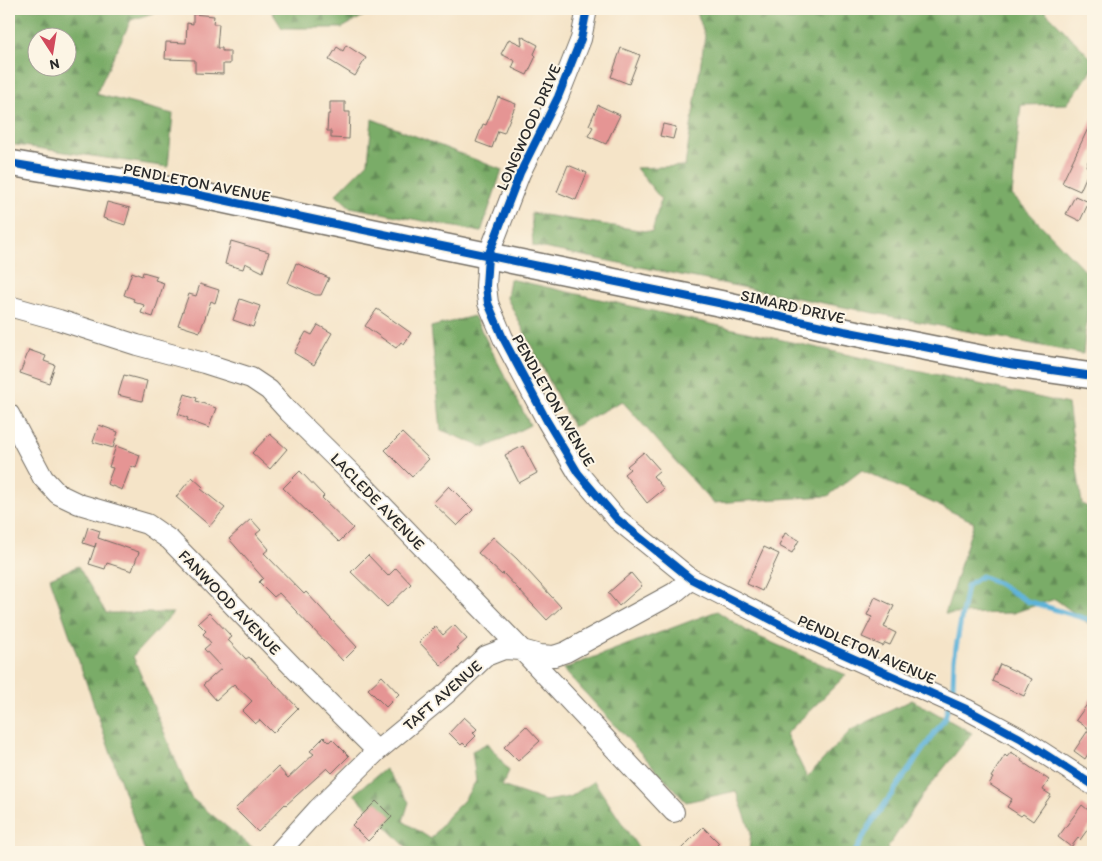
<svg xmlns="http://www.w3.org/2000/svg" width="1102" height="861" font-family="Itim,sans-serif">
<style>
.forest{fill:url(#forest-firs);stroke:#526c4a;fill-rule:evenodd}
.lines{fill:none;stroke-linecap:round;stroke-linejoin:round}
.stream{stroke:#5db2d9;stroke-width:5}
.building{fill:#e59594}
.minor-casing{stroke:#726c62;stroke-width:22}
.tertiary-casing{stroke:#726c62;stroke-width:28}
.minor{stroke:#fff;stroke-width:20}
.tertiary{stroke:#fff;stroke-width:25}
.cycleway-casing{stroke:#fcf5e5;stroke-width:11}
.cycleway{stroke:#0057b8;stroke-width:8}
.labels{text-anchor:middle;stroke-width:4;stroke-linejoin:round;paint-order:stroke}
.street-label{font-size:16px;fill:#2b2b2b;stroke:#fcf5e5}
</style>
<defs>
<pattern id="forest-firs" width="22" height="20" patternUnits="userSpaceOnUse" patternTransform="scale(1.25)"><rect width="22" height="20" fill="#7aac68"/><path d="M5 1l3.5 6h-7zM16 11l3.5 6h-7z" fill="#648c56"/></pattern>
</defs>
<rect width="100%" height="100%" fill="#fcf5e5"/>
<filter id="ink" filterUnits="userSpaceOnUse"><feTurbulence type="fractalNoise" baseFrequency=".02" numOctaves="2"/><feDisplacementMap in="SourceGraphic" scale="10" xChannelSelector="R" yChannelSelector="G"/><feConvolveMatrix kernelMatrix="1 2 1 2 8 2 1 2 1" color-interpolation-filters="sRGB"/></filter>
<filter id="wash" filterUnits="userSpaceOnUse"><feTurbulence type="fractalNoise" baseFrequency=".0096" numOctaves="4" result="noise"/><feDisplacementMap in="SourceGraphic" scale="20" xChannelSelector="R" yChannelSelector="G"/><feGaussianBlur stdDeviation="1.12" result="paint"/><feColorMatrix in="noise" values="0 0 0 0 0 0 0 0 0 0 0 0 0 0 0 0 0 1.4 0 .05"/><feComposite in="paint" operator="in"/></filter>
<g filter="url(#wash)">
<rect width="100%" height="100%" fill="#f5e4c8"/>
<!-- forest -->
<path class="forest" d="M9 9H165L131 20 96 94 173 114 168 167 9 144ZM38 38H68V68H38Z
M270 9H376L342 28H282Z
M696 9H1043L1093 60V69L1067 104 1021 105 1012 195 1091 277 1083 354 533 246 531 213 652 232 661 199 636 168 685 166 705 36Z
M372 119 502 170 481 232 350 207 336 194 368 162Z
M510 279 1068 404 1082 504 1093 510V627L1055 599 1013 613 945 614 974 522 862 470 828 496 713 503 622 401 573 427 507 298Z
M474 316 530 425 485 448 441 430 431 327Z
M78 566 106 613H173L133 656 191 798 258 852H145L50 578Z
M717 611 750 633 846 675 786 734 807 777 851 730 912 700 972 733 924 793 888 847 889 852H749L751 832 736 791 686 802 563 669Z
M488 743 509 771 502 786 545 801 570 797 594 781 641 852H411L354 794 385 769 409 802 403 821 431 839 448 816 464 800 476 781 472 751Z"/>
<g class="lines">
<!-- stream -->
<path class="stream" d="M951 698 953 687 954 659 967 586 981 576 996 582 1027 601 1093 621
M855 852 870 825 945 718 948 706"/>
</g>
<g id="blocks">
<!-- building -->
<path class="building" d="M193 14 214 16 213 24H219L217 48H222V51H230V64H223V74L195 73V60L165 59 166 42 186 43 187 23 193 24Z
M521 36 538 45 534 54 536 56 527 75 512 68 515 61 501 54 509 39 522 45Z
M346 45 366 58 355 76 329 60 337 47 343 51Z
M621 48 640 55 629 84 611 77Z
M498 97 516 104 504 133 498 131 492 148 476 142 483 124 486 125Z
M330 102H345V112H350L349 139 331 138V131H327L328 114H330Z
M598 105 620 115 606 144 588 136 593 127 589 125Z
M1093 118V150L1086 166 1090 168 1080 191 1062 183Z
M663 124 676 127 673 139 660 136Z
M568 165 587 173 576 200 557 192Z
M1075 196 1089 202 1080 221 1066 214Z
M107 202 130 208 125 225 103 218Z
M231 241 269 252 263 272 245 263 243 269 225 264Z
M296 263 329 278 321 295H315L288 283Z
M132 272 142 276 143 272 157 276 155 280 164 283 153 317 141 313 144 305 133 301 134 299 124 295Z
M200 284 219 290 215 303 211 301 200 332 178 325 189 294 196 296Z
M240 299 260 306 253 327 233 320Z
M377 309 411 333 404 344 401 342 396 348 365 326Z
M318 325 332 333 314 365 294 353 306 332 312 335Z
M29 350 46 356 44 361 55 365 49 383 20 373Z
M124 375 147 381 142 401 118 395Z
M185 394 197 398 196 401 216 408 209 428 187 420 188 418 178 414Z
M99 425 118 432 113 448 93 442Z
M402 433 429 459 412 477 385 450Z
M270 434 287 449 270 469 252 453Z
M116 446 140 455 136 468 131 466 122 490 107 484 113 468 109 467Z
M523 446 537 473 519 483 505 455Z
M644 452 660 470 653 476 664 489 647 503 624 474 630 469 627 466Z
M300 471 324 496 322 498 353 528 339 542 283 488Z
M192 477 203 487 201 489 225 508 210 526 176 497Z
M449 486 473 510 457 526 433 503Z
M251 519 261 530 256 534 269 549 264 553 304 594 306 592 357 647 343 661 279 593 274 597 259 582 263 578 229 539Z
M88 527 100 531 98 538 139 552 132 571 107 563 105 569 89 564 96 543 95 547 83 543Z
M785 533 799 540 792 553 779 546Z
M493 537 517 559 561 607 547 620 503 573 502 575 478 553Z
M764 547 779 554 762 591 747 584Z
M368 555 388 576 396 568 411 584 387 607 351 572Z
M631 573 642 586 619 606 608 593Z
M875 597 894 606 884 627 896 633 890 645 885 643 883 646 862 637 872 617 867 615Z
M209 613 232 637 228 640 246 659 249 657 298 708 273 733 260 720 255 724 242 711 252 701 234 684 216 700 203 685 222 668 204 649 211 643 203 634 206 631 198 623Z
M454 625 467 639 457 648 459 649 441 665 419 642 435 626 443 635Z
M1000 664 1032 679 1024 696 992 681Z
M382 676 399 694 386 707 368 689Z
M1093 696V757L1088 754 1085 759 1074 751 1089 729 1076 720Z
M464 717 477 729 473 733 476 736 466 746 463 743 461 745 449 733Z
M526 726 540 741 518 761 504 747Z
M324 737 329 742 332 739 349 756 332 773 327 768 286 805 285 804 258 832 235 809 278 767 288 778 314 754 310 751Z
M1011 752 1022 759 1021 761 1049 780 1043 790 1051 795 1033 821 1023 814 1021 816 1007 807 1012 799 989 784 993 778 991 777 1005 755 1007 757Z
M376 801 392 817 368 841 352 825Z
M1082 805 1093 814V822L1080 840 1078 838 1071 847 1058 837Z
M703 827 719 843 717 845 724 852H678Z"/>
</g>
</g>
<g filter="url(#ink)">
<use href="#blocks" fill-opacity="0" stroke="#726c62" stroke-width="1"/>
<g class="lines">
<defs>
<path id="minor" d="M587 9 581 39 558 97 520 173 488 256 486 286 488 303 503 338 547 421 578 473 617 519 691 579 801 635 966 709 1020 738 1093 785
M9 306 59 320 137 345 204 363 251 378 269 390 289 412 354 476 522 650 674 812
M9 414 43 478 58 494 79 504 147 524 170 540 296 670 377 751
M280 851 318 809 377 751 446 694 486 656 504 649 522 650 540 655 554 656 566 652 674 593 691 579"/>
<path id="tertiary" d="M9 163 190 193 335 224 728 305 844 331 1010 364 1093 376"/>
</defs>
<!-- minor casing -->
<use href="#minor" class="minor-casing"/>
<!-- tertiary casing -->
<use href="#tertiary" class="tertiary-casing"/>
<!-- minor -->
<use href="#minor" class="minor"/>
<!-- tertiary -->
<use href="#tertiary" class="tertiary"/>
<defs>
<path id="cycleway" d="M587 9 581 39 558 97 520 173 488 256 486 286 488 303 503 338 547 421 578 473 617 519 691 579 801 635 966 709 1020 738 1093 785
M9 163 190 193 335 224 728 305 844 331 1010 364 1093 376"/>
</defs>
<!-- cycleway casing -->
<use href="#cycleway" class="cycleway-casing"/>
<!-- cycleway -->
<use href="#cycleway" class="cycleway"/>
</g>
</g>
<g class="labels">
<!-- street labels -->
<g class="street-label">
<text transform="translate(528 127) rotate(-66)" y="6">LONGWOOD DRIVE</text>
<text transform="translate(197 182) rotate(11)" y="6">PENDLETON AVENUE</text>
<text transform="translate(793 306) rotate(13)" y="6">SIMARD DRIVE</text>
<text transform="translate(554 400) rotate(60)" y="6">PENDLETON AVENUE</text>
<text transform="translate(378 501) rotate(46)" y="6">LACLEDE AVENUE</text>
<text transform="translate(230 602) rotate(46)" y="6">FANWOOD AVENUE</text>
<text transform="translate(867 649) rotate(24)" y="6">PENDLETON AVENUE</text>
<text transform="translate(442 695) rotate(-41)" y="6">TAFT AVENUE</text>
</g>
</g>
<!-- margin -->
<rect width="1102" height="861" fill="none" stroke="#fcf5e5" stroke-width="30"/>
<!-- north arrow -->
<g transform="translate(52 52) rotate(168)"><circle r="24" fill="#fcf5e5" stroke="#a8a49b"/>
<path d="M0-4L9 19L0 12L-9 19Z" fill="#d1495b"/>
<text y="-8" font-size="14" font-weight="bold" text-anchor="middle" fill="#2b2b2b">N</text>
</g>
</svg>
